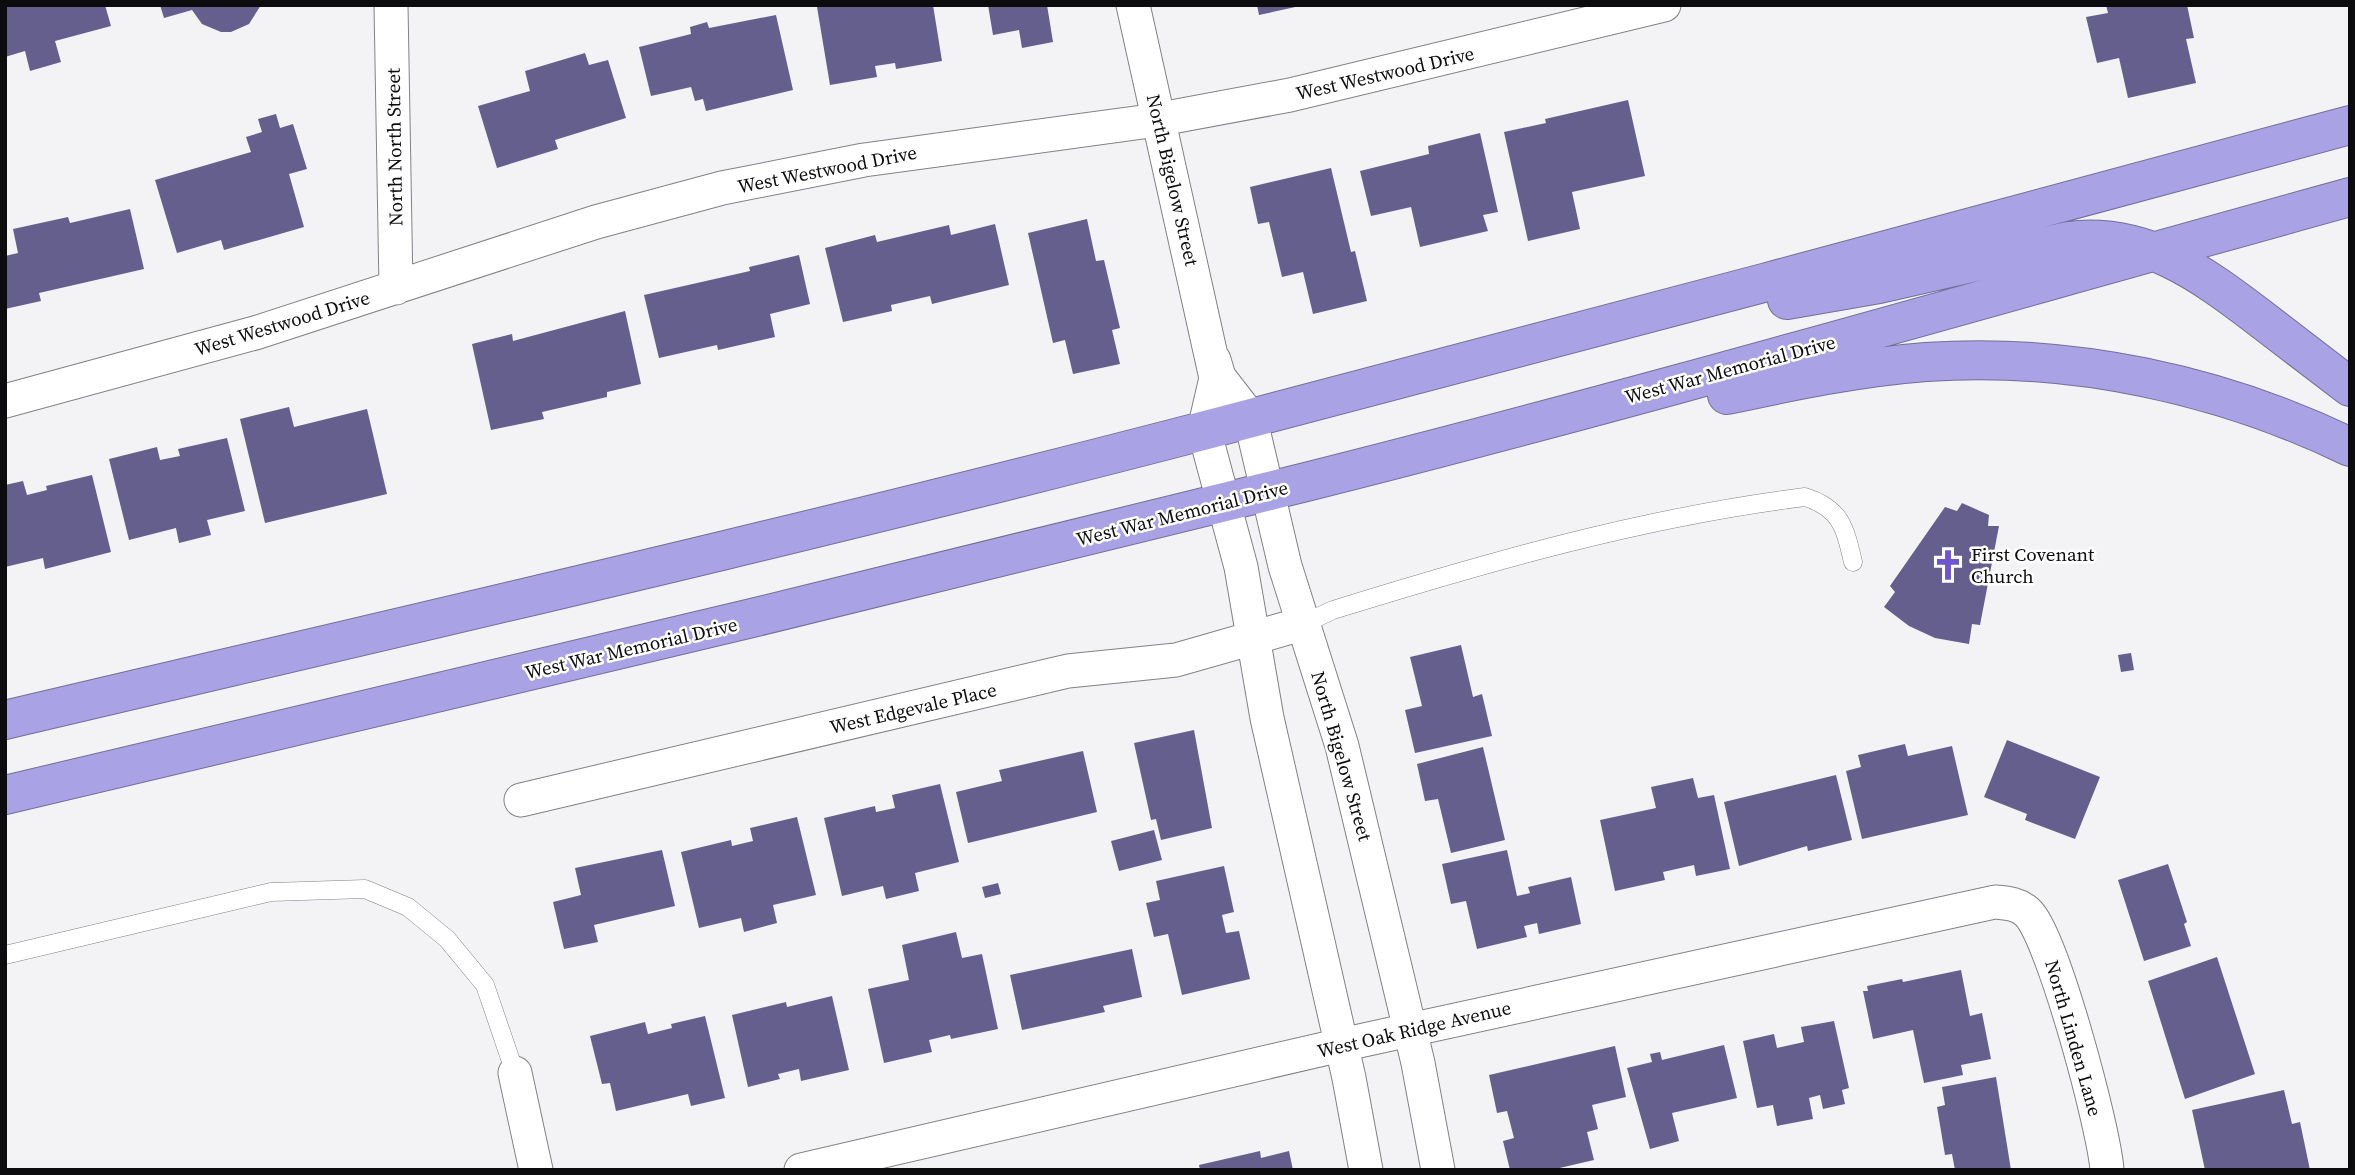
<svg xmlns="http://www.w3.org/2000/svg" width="2355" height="1175" font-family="'Source Serif 4',serif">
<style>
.building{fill:#645f8d}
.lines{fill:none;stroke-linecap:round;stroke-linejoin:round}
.lane-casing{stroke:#828285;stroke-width:19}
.street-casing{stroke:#828285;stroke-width:35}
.highway-casing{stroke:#726e99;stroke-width:40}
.lane{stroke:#fff;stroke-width:18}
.street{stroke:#fff;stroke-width:33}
.highway{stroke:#a9a2e4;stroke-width:38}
.labels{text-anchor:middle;stroke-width:5;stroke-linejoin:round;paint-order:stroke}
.street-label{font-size:19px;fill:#0c0c0e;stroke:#fff}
.poi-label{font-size:19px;fill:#0c0c0e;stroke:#fff;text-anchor:start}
</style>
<rect width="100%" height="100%" fill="#f3f3f6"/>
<!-- building -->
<path class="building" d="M5 5H105L111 26 55 41 61 62 30 71 25 51 5 57Z
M160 5H261L249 24 231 32H221L202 24 192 10 164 18Z
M933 5 942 61 896 69 895 63 875 66 877 77 830 85 817 7Z
M988 5H1047L1053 42 1022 48 1019 30 993 35Z
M1257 5H1299L1300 6 1259 15Z
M2106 5H2187L2194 38 2186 39 2196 83 2128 98 2119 58 2097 63 2086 17 2108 13Z
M776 15 793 90 706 111 703 99 695 101 691 87 651 96 639 47 691 34 690 27 707 22 709 28Z
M585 53 589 65 608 60 626 118 555 140 558 149 497 168 478 106 530 91 525 71Z
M1628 100 1645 176 1572 192 1580 229 1528 241 1504 132 1546 123 1545 119Z
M276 114 280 128 293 124 307 169 289 174 304 227 224 250 221 240 177 253 155 180 251 152 246 137 262 132 258 119Z
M1480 133 1498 212 1483 215 1488 231 1420 247 1411 207 1371 216 1360 171 1429 154 1428 146Z
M1331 168 1351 252 1355 251 1367 301 1313 314 1303 272 1282 277 1269 222 1258 224 1250 187Z
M130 209 144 269 39 293 41 301 5 309V256L18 253 13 229 68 217 70 223Z
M1087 219 1096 261 1104 260 1120 328 1112 330 1120 364 1073 374 1065 340 1053 343 1028 233Z
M995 224 1009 285 932 304 930 296 891 305 892 311 843 322 825 248 875 235 877 242 949 225 951 235Z
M799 255 810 304 770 314 775 337 718 350 717 345 659 358 644 295 750 271 749 267Z
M625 311 641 384 607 392V397L542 412 544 419 491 430 472 344 512 334 513 341Z
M289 407 294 427 367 409 387 494 265 523 240 419Z
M227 438 245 511 207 520 211 535 179 543 176 528 129 540 109 459 157 447 160 460 180 456 178 449Z
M92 475 111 552 45 569 43 558 5 567V485L23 481 27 495 47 490 46 486Z
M1962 503 1989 515 1988 526H1999L1980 625 1972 624 1969 644 1935 638 1909 626 1884 607 1895 592 1890 586 1945 507 1957 511Z
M1461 645 1473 697 1482 694 1492 736 1415 753 1405 710 1422 706 1410 657Z
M2131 653 2134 670 2121 672 2118 655Z
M1194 730 1212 828 1161 840 1156 819 1151 820 1134 743Z
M2007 740 2100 777 2075 839 2025 820 2027 814 1984 797Z
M1905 744 1908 756 1952 746 1968 815 1862 839 1846 771 1861 767 1858 755Z
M1483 747 1505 840 1451 853 1438 799 1425 801 1417 764Z
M1083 751 1097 812 968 843 956 792 1002 781 999 770Z
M1836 775 1852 840 1808 851 1807 846 1739 866 1724 802Z
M1693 778 1698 798 1714 795 1730 869 1696 876 1694 865 1663 872 1665 880 1615 891 1600 820 1656 808 1651 787Z
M940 784 959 862 915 873 919 891 886 899 883 886 842 896 824 818 875 806 876 812 895 808 892 795Z
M797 817 816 895 773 905 777 923 744 932 741 918 699 928 681 852 731 840 732 846 753 841 750 828Z
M1154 830 1162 860 1119 871 1111 841Z
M662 850 675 906 594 925 598 942 564 949 553 902 581 895 575 868Z
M1507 850 1517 896 1530 893 1528 887 1571 877 1581 924 1539 934 1537 923 1524 926 1527 937 1477 949 1466 901 1451 904 1442 864Z
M2168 864 2187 922 2184 924 2191 946 2144 961 2118 880Z
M1224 866 1234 912 1222 915 1226 933 1239 931 1250 979 1182 995 1168 934 1154 937 1146 903 1160 900 1156 881Z
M998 883 1001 894 985 898 982 887Z
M956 932 962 958 982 954 998 1029 951 1039 950 1035 929 1040 932 1052 884 1063 868 989 909 980 902 945Z
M1132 949 1142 997 1103 1006 1105 1012 1022 1030 1010 975Z
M2217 957 2255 1074 2185 1099 2148 981Z
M1961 970 1970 1016 1982 1013 1991 1059 1961 1065 1963 1075 1924 1083 1913 1030 1873 1039 1863 991H1868L1867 986 1902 979 1903 982Z
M832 996 849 1070 801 1081 799 1069 778 1074 780 1079 748 1087 732 1015 786 1002 787 1007Z
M705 1016 725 1098 691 1106 688 1094 616 1111 610 1083 602 1084 590 1036 645 1022 648 1034 672 1028 671 1024Z
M1834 1021 1849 1088 1842 1090 1845 1104 1823 1109 1820 1095 1809 1098 1813 1119 1777 1126 1773 1105 1757 1108 1743 1041 1774 1034 1777 1048 1804 1042 1801 1027Z
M1724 1045 1737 1098 1672 1113 1679 1141 1650 1149 1627 1068 1652 1062 1650 1054 1660 1052 1662 1060Z
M1615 1046 1626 1097 1592 1105 1598 1129 1587 1132 1594 1160 1551 1170H1510L1503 1141 1514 1138 1507 1111 1497 1113 1489 1075Z
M1996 1077 2011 1170H1955L1952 1154 1945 1155 1937 1107 1945 1105 1942 1087Z
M2284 1090 2292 1124 2300 1122 2310 1170H2205L2192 1110Z
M1260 1151 1261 1158 1289 1151 1293 1170H1200L1199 1165Z"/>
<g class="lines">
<defs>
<path id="lane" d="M1305 623 1333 610C1488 562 1644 517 1805 497 1841 508 1845 528 1853 562
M5 955 271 892 365 889 408 907 447 939 485 985 515 1073"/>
<path id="street" d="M391 5 396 288
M1133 5 1216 378 1204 430 1241 567 1267 718 1349 1078 1366 1170
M1214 360 1219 377 1250 417 1285 566 1342 746 1418 1063 1438 1170
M5 401 255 333 596 222 722 188 864 160 1150 121 1290 95 1664 5
M521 800 1068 671 1176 660 1305 623
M515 1073 536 1170
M801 1170 1341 1045 1995 902C2008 903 2020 904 2029 914 2054 942 2104 1128 2107 1170"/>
<path id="highway" d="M1787 300 1879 284 2068 241C2145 231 2202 274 2260 318 2290 341 2320 364 2350 387
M1727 395C1793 381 1859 367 1926 362 2070 352 2220 384 2350 447
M5 720C408 625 811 533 1210 429 1591 330 1970 228 2350 125
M5 795C440 694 873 590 1306 482 1656 394 2002 293 2350 197"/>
</defs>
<!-- lane casing -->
<use href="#lane" class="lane-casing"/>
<!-- street casing -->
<use href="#street" class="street-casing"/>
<!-- highway casing -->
<use href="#highway" class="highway-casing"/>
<!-- lane -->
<use href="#lane" class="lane"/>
<!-- street -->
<use href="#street" class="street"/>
<!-- highway -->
<use href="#highway" class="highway"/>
</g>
<!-- icons -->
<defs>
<symbol id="church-bare" viewBox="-9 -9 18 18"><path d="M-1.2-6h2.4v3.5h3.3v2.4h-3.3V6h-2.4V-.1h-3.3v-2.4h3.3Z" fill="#6f55cf" stroke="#fff" stroke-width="2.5" paint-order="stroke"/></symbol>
</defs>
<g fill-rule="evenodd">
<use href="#church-bare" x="1926" y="543" width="44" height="44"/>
</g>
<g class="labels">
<!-- street labels -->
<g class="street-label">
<text transform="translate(1385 73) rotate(-13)" y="7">West Westwood Drive</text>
<text transform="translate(394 147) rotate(-91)" y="7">North North Street</text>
<text transform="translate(827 169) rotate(-11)" y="7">West Westwood Drive</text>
<text transform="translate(1173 180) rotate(77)" y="7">North Bigelow Street</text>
<text transform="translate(282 323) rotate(-17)" y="7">West Westwood Drive</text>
<text transform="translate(1730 369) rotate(-15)" y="7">West War Memorial Drive</text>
<text transform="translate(1182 513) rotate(-14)" y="7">West War Memorial Drive</text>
<text transform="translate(631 648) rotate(-13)" y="7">West War Memorial Drive</text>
<text transform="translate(913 708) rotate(-13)" y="7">West Edgevale Place</text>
<text transform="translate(1342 756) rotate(74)" y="7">North Bigelow Street</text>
<text transform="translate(1414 1029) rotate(-13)" y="7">West Oak Ridge Avenue</text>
<text transform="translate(2074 1038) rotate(74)" y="7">North Linden Lane</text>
</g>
<!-- poi labels -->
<g class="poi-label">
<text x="1971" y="561">First Covenant<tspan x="1971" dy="22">Church</tspan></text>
</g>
</g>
<!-- border -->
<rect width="2355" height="1175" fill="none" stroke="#0c0c0e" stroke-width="14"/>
</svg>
